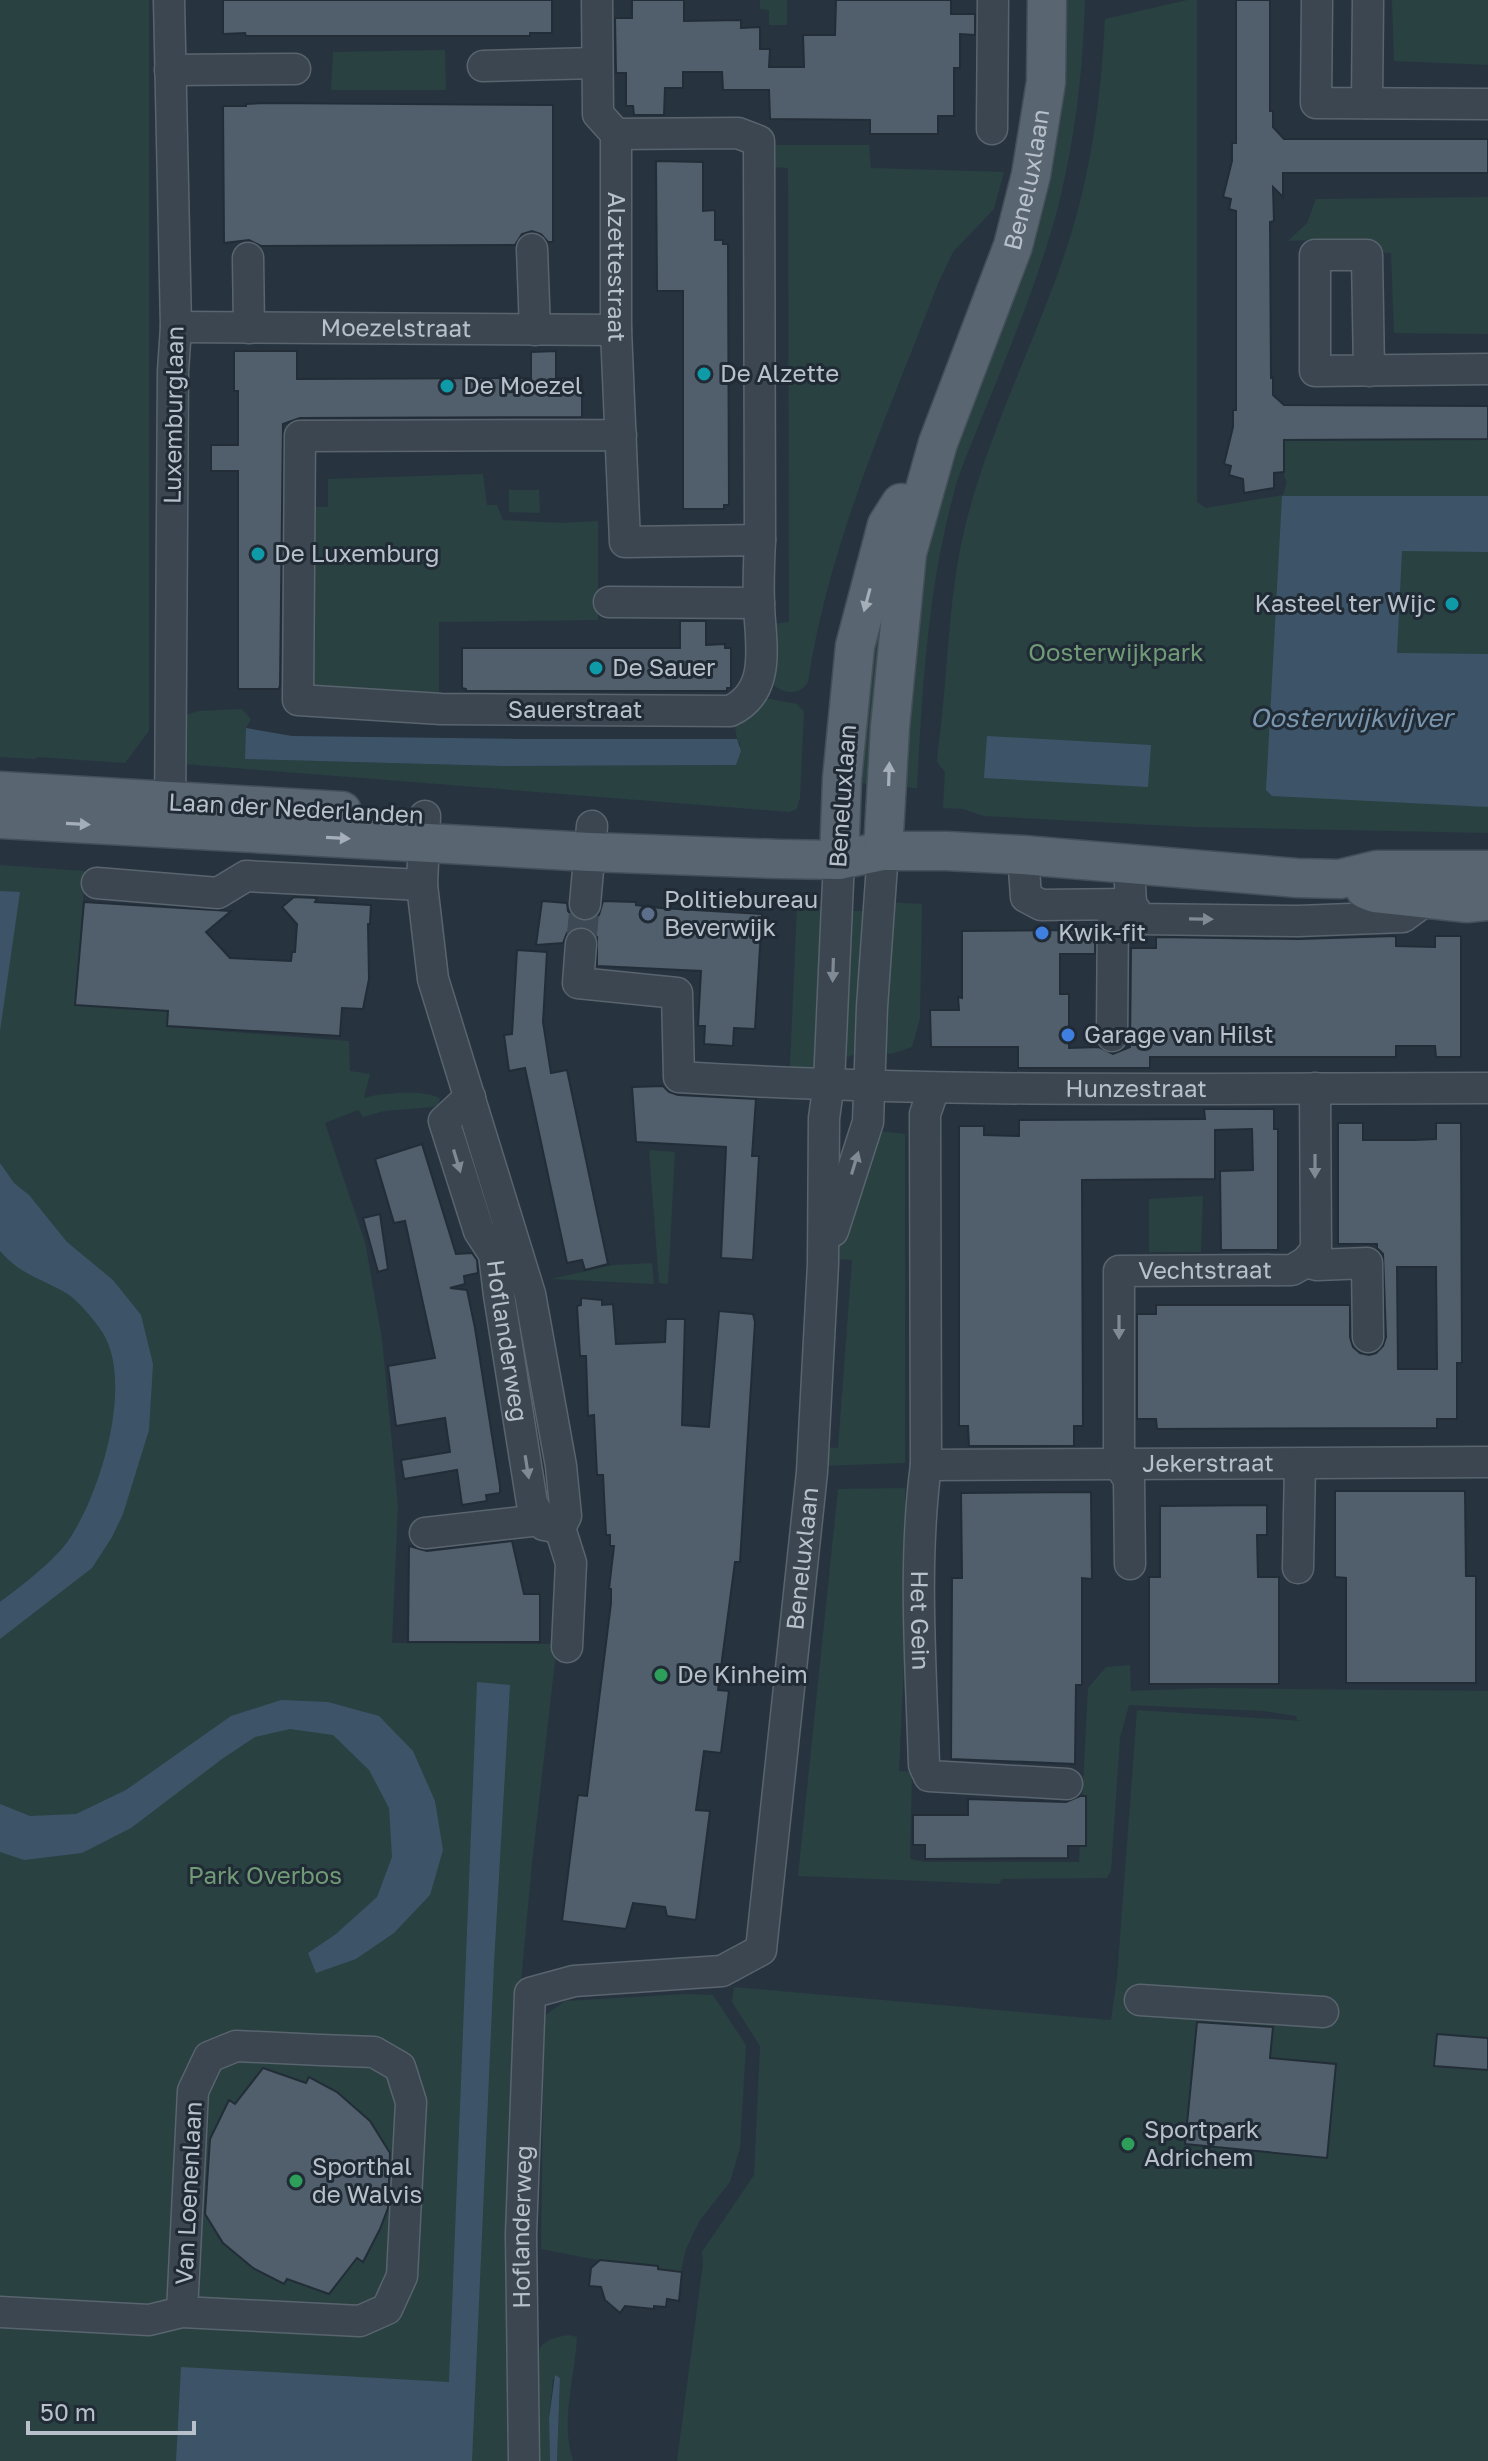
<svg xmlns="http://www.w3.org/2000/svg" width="1488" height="2461" font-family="'Golos Text',sans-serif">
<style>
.green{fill:#294141}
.water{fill:#3d5468}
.building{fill:#505f6b;stroke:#222d38;stroke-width:2;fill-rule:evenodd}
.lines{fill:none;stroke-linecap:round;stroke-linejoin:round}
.minor-tunnel{stroke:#3d4955;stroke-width:30;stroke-dasharray:30 15;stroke-linecap:butt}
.minor-casing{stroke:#59646e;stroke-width:33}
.major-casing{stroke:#454f5a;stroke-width:41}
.minor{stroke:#3b4650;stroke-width:30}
.major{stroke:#596570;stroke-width:38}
.oneway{fill:#a5afb9}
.oneway2{fill:#808a94}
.culture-dot{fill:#0f9aa8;stroke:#202b36;stroke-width:3}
.service-dot{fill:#5c6f8a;stroke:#202b36;stroke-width:3}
.shop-dot{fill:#3f7fe0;stroke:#202b36;stroke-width:3}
.leisure-dot{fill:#2e9e5b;stroke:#202b36;stroke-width:3}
.labels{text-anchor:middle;stroke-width:6;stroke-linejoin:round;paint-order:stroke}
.street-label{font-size:24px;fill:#b8c1cb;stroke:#202b36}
.poi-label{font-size:24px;fill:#b8c1cb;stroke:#202b36;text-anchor:start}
.park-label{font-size:24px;fill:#709b76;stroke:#202b36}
.water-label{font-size:26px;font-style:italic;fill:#7995ac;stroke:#202b36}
</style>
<rect width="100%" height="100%" fill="#273440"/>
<!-- green -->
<path class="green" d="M0 0H149V731L125 763 37 757 36 759 0 757Z
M760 0H787V25H769V10L760 9Z
M1059 0H1085C1083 72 1075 141 1057 211 1033 299 992 390 959 475 928 579 923 680 917 788L897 787 906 633Z
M1187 0H1197V502L1206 508 1283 495 1287 482 1284 476 1283 412H1488V833L1193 827 984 816 963 809 943 808 945 772 937 762 938 750C949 672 947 593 968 515 992 426 1035 341 1065 253 1091 177 1101 98 1105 19Z
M1392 0H1488V65L1394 61Z
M445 50 446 90H331L333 52Z
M771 145H869L871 168 1004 172 994 209 953 252 939 281C889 412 829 542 808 682 798 698 781 693 769 681L772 624 789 622 788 168 770 167Z
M1488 197V334L1394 333 1391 253 1378 252 1374 243 1358 239 1288 241 1307 223 1316 199Z
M483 474 487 505H497L503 520 561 523 598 521V620L439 622V699L304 694V507H328V479Z
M509 490H539L540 513 509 512Z
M883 580 877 784 853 783Z
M765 698 797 704 804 712 800 798 797 809 789 812 184 764V715L199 711 242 709 251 719 246 728V759L501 766 736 765 740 744 737 739 734 721Z
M0 865 85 871 76 1001 172 1010 171 1027 349 1041 350 1071 370 1074 364 1098C379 1093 429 1089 440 1099L438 1105 432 1107 384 1111 363 1117 358 1110 325 1123 365 1242 382 1339 398 1506 392 1643 557 1644 532 1863 511 2091 510 2461H0Z
M887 902 922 904 920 1018 912 1047 891 1054 880 1051Z
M797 906 822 907 814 1068 809 1075 791 1073 790 1065Z
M849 911H868L856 1053 849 1057 844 1055Z
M879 1131 905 1134V1463L820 1466 821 1447 838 1448 852 1260 835 1259 846 1216Z
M649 1150 675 1152 668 1284 659 1283Z
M1203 1196 1201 1252H1149V1199Z
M652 1263 654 1284 551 1279 613 1265Z
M905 1488 907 1602 899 1771 912 1772 910 1859 926 1862H1079L1088 1688 1106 1667 1130 1665 1131 1691 1212 1688 1488 1691V2461H677L703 2263 702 2252 754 2175 760 2046 732 2002 734 1987 1111 2020 1117 1977 1137 1710 1303 1721 1297 1720 1296 1716 1263 1711 1129 1705 1120 1738 1111 1871 1107 1878 1002 1879 999 1884 798 1876 838 1489Z
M685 1994 713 1995 746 2045 740 2148 730 2182 700 2220 686 2249 680 2276 541 2249 544 2016 565 2001Z
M569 2335 577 2337C575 2377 560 2422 573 2461H557L560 2378 553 2379 549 2419 550 2461H538V2353C543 2339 556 2337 569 2335Z"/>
<!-- water -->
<path class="water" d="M1282 496H1488V552L1402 551 1397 653 1488 654V807L1272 796 1266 790Z
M246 728 292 736 522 739H737L741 751 736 765 501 766 245 759Z
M987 736 1151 745 1148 787 984 778Z
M0 891 20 892 0 1031Z
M0 1163 14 1183 29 1195 67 1242 113 1280 141 1315 153 1364 149 1430 123 1514 112 1537 92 1568 0 1639V1602C20 1587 54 1561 68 1541 100 1495 134 1385 103 1333 95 1321 78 1300 66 1293 40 1278 21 1275 0 1251Z
M477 1682 510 1685 494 1963 472 2461H176L181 2367 449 2382Z
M281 1700 328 1702 379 1716 413 1751 435 1801 443 1850 430 1895 394 1933 356 1959 316 1973 308 1953 336 1934 377 1897 392 1857 389 1808 369 1770 333 1735 290 1729 255 1737 222 1759 131 1828 82 1853 24 1860 0 1852V1804L30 1816 76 1814 126 1790 231 1716Z
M555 2375 560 2378 557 2461H550L549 2419Z"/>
<!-- building -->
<path class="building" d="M223 0H552V33H530V36H246L245 33 223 34Z
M632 0H684V21L741 20V28L760 27V49H770L769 67H804L803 35H835L836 0H951V14H975V35L960 34V68H954V116H938V134H870V120L770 119 769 90H723L722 72H683V88H665L664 115H634L633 106H626V73H616L615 18H632Z
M1236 0H1270V111H1273V127L1284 139H1488V173H1283V197L1273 187 1274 221 1270 222 1271 378 1273 377V395L1284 405 1488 406V439L1284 440V472L1274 473V488L1244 493 1243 479 1229 475 1231 466 1224 464 1233 427V410H1236V211L1229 209 1231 199 1223 197 1232 161V143H1236Z
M265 103 553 105V242H548L541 234 532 231 522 234 515 245 261 246 249 240 224 243 223 106H246V104Z
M656 161 703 162V211L715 210V240H723V244H728L729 505H724V509H683V291H657Z
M234 351H297V379L531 378V352L556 351V378H582V417L300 418 283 424 280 685 279 689H238V471H211V445H238V391H234Z
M680 621H706V645L725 644V648H731V688H727V691H466V689L462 688V648H680Z
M294 897 317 898 315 902 371 905 370 924H368L369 979 363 1009 342 1008 340 1036 167 1026 168 1011 75 1005 84 902 231 911 206 932 230 958 291 961 292 952H295L297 924 282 907Z
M542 901 567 903 568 911 574 918 584 922 593 920 599 915 603 901 636 902V905L661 908 762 914 755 1029 734 1028 733 1046 704 1044 705 1026H698L701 971 597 966V937L590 929 582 926 574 928 567 933 563 943 536 945Z
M1095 930V954H1060V994H1069V1048L1099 1047 1113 1054 1130 1047 1131 948H1156V937L1298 939 1396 936V946L1435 947V936H1461V1057H1436L1435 1046H1396V1057H1150V1068H1018V1047H931L930 1010H959L958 997 962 998V931Z
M517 950 547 952 543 1022 551 1073 567 1070 608 1264 585 1270 582 1260 567 1263 525 1068 509 1071 504 1035 512 1034Z
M663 1086 669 1092 678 1095 756 1099 752 1156H759L753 1260 721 1258 726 1147 636 1142 632 1087Z
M1204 1109H1274V1129H1278V1250H1221L1220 1171 1253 1170 1252 1129 1215 1130V1179L1082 1180 1083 1426H1074V1446H969L968 1426H959V1126H984V1135L1019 1136V1120L1205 1119Z
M1338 1123H1363V1140H1414L1436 1139V1123H1461L1462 1363H1457V1419H1437V1428L1157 1429 1156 1419H1137V1314H1156V1305H1350V1337L1353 1347 1360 1353 1369 1355 1376 1353 1383 1346 1386 1337 1383 1254 1377 1248V1244H1338ZM1397 1267H1436L1437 1369H1398Z
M422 1144 456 1254 472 1253 477 1260 478 1273 464 1276 465 1284 450 1288 467 1290 475 1328 500 1486V1493L486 1495 487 1501 462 1505 457 1470 404 1479 401 1460 450 1452 445 1418 396 1426 388 1366 435 1358 405 1221 394 1223 375 1159Z
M380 1214 388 1269 378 1272 363 1218Z
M581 1298 602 1300V1305L613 1304 616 1344 665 1342 666 1319H685L682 1425 709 1427 719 1311 753 1314 755 1322 740 1562H735L718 1690 729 1691 721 1753 704 1751 696 1810 710 1811 696 1920 667 1916 665 1907 633 1903 626 1929 562 1921 578 1795 587 1796 611 1603V1589H609L614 1546H610V1535H606L603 1475H597L594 1415 588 1416 586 1356H580L577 1306 581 1305Z
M1335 1491H1465L1466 1576H1476V1683H1346V1578L1335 1577Z
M1091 1492 1092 1579 1082 1578V1685H1076L1075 1764 951 1759 952 1578H962L961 1493Z
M1267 1505V1535H1257L1258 1577H1279V1684H1149V1577H1160V1506Z
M512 1541 524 1594H540V1642H408L409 1546 427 1551Z
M1080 1796H1086V1846H1068V1858L925 1859V1845H913V1815H968V1799L1066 1802Z
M1197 2022 1273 2027 1270 2058 1336 2064 1327 2158 1185 2144Z
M1437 2034 1488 2038V2070L1434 2066Z
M263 2068 306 2083 309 2077 337 2092 370 2121 390 2153 388 2208 380 2229 363 2262 357 2258 329 2294 287 2279 284 2284 253 2268 223 2243 205 2214 210 2139 229 2100 235 2104Z
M600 2260 658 2266V2269L682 2272 679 2301 667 2299 666 2307 654 2306V2309L625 2306 620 2313 605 2300 601 2287 589 2286 591 2268Z"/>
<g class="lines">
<!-- minor-tunnel -->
<path class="minor-tunnel" d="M581 944 585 904"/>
<defs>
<g id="minor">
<path d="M169 0 176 327 173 371 170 822"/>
<path id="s1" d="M597 0 598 114 616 134V330L625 542 760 540C759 561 758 583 759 604 760 642 773 691 730 711L441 709 298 700 300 436 621 435"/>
<path d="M1317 0 1316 103 1488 104"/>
<path d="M483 66 597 63"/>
<path d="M170 70 295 69"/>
<path d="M1367 103 1368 0"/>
<path d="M992 129 993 0"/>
<path d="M616 134 738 133 759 141 760 540"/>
<path d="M532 249 535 330"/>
<path d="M248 258 249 328"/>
<path id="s2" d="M176 327 616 330"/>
<path d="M1369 371 1367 255H1315V371L1488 369"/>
<path d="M609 602 759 603"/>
<path d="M425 816 422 885 433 979 530 1294 561 1466 566 1516 560 1528 571 1563 567 1647"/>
<path d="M1023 855 1026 897 1041 905 1131 904"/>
<path d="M1129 865 1131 904 1141 919 1298 921 1403 917 1418 906 1420 882"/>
<path d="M97 883 218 893 246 876 422 885"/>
<path d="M585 904 592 826"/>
<path id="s3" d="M581 944 578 983 677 993 679 1077C948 1094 1218 1088 1488 1088"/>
<path d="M1112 1036 1113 905"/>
<path id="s4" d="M934 1088 925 1114 926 1465C913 1563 921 1666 924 1765L929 1776 1067 1784"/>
<path id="s5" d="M470 1097 444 1121 479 1231 494 1254 499 1295 532 1503 544 1525 560 1528"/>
<path d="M833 1231 868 1122 872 1007 883 851"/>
<path d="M1306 1262 1317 1265 1367 1263 1368 1337"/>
<path id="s6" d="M926 1465 1488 1462"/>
<path d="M425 1533 540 1520"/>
<path id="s7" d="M1130 1564 1129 1480 1119 1464V1271L1292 1270 1306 1262 1316 1250 1315 1088"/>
<path d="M1298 1568 1300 1464"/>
<path d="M1140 2000 1323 2012"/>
<path d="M0 2312 149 2320 182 2312 360 2321 387 2309 402 2276 411 2102 400 2067 374 2052 321 2050 236 2046 209 2057 193 2091 182 2312"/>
<path id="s8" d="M524 2461 521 2234 530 1993 574 1981 722 1971 761 1950 812 1472 823 1264 824 1118 829 1083 839 860"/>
</g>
<g id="major">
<path d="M0 791 342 811"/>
<path d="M0 819 590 852 779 859 839 860 883 851H947L1023 855 1297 878 1340 879 1377 870H1488"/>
<path id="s9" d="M883 851 890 727 907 553 938 443 1013 246 1031 175 1046 82 1047 0"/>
<path d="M839 860 842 779 855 646 887 525 901 503"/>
<path d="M1365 889 1375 893 1467 903 1488 901"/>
</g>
</defs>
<!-- minor casing -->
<use href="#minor" class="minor-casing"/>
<!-- major casing -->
<use href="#major" class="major-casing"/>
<!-- minor -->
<use href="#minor" class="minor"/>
<!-- major -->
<use href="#major" class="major"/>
</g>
<!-- one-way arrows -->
<defs><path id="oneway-solid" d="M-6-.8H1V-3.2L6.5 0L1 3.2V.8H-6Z" transform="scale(2)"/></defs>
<g class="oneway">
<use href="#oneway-solid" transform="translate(867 600) rotate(105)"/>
<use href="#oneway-solid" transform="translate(889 774) rotate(-88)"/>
<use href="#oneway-solid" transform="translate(78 824) rotate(3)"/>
<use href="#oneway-solid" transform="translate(338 838) rotate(3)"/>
</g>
<g class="oneway2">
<use href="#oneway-solid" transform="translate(1201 919) rotate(1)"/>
<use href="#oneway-solid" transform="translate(833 970) rotate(92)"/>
<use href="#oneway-solid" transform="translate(457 1161) rotate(73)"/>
<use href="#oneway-solid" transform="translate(855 1163) rotate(-73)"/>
<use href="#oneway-solid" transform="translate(1315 1166) rotate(90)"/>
<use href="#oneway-solid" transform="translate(1119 1327) rotate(90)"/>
<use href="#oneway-solid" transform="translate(527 1467) rotate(81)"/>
</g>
<!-- markers -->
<g class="culture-dot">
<circle cx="704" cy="374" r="8"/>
<circle cx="447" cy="386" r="8"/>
<circle cx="258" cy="554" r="8"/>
<circle cx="1452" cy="604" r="8"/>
<circle cx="596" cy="668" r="8"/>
</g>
<circle class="service-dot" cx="648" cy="914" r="8"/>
<g class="shop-dot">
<circle cx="1042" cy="933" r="8"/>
<circle cx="1068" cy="1035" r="8"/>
</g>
<g class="leisure-dot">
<circle cx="661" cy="1675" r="8"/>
<circle cx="1128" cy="2144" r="8"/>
<circle cx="296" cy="2181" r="8"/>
</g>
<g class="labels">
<!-- street labels -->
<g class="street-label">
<text dy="8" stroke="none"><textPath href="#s9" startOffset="692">Beneluxlaan</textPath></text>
<text dy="8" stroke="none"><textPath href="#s1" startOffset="274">Alzettestraat</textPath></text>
<text dy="8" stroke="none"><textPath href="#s2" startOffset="220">Moezelstraat</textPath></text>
<text transform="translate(174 415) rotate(-89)" y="8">Luxemburglaan</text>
<text x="575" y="718">Sauerstraat</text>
<text transform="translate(843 796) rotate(-86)" y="8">Beneluxlaan</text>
<text transform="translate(296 809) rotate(3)" y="8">Laan der Nederlanden</text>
<text dy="8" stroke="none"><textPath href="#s3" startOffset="680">Hunzestraat</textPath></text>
<text dy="8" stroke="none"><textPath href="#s7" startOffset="382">Vechtstraat</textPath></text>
<text dy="8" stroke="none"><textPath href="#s5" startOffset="266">Hoflanderweg</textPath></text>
<text dy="8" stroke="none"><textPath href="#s6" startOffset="282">Jekerstraat</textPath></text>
<text dy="8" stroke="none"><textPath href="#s8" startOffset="1100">Beneluxlaan</textPath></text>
<text dy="8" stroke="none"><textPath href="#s4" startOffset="534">Het Gein</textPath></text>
<text transform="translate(189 2193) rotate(-87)" y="8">Van Loenenlaan</text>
<text dy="8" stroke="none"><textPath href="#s8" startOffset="234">Hoflanderweg</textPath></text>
</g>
<!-- poi labels -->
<g class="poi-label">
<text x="720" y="382">De Alzette</text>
<text x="463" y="394">De Moezel</text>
<text x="274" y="562">De Luxemburg</text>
<text x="1436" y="612" text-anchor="end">Kasteel ter Wijc</text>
<text x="612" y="676">De Sauer</text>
<text x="664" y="908">Politiebureau<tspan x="664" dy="28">Beverwijk</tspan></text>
<text x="1058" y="941">Kwik-fit</text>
<text x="1084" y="1043">Garage van Hilst</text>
<text x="677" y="1683">De Kinheim</text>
<text x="1144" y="2138">Sportpark<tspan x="1144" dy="28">Adrichem</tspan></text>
<text x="312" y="2175">Sporthal<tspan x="312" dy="28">de Walvis</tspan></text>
</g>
<!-- park labels -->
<g class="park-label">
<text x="1116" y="661">Oosterwijkpark</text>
<text x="265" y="1884">Park Overbos</text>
</g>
<!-- water labels -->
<g class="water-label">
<text x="1351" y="727">Oosterwijkvijver</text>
</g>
</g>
<!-- scale -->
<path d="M28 2421v12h166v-12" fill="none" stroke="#b8c1cb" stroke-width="4"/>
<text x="40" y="2421" font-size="24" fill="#b8c1cb" stroke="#202b36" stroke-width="6" paint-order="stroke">50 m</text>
</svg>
